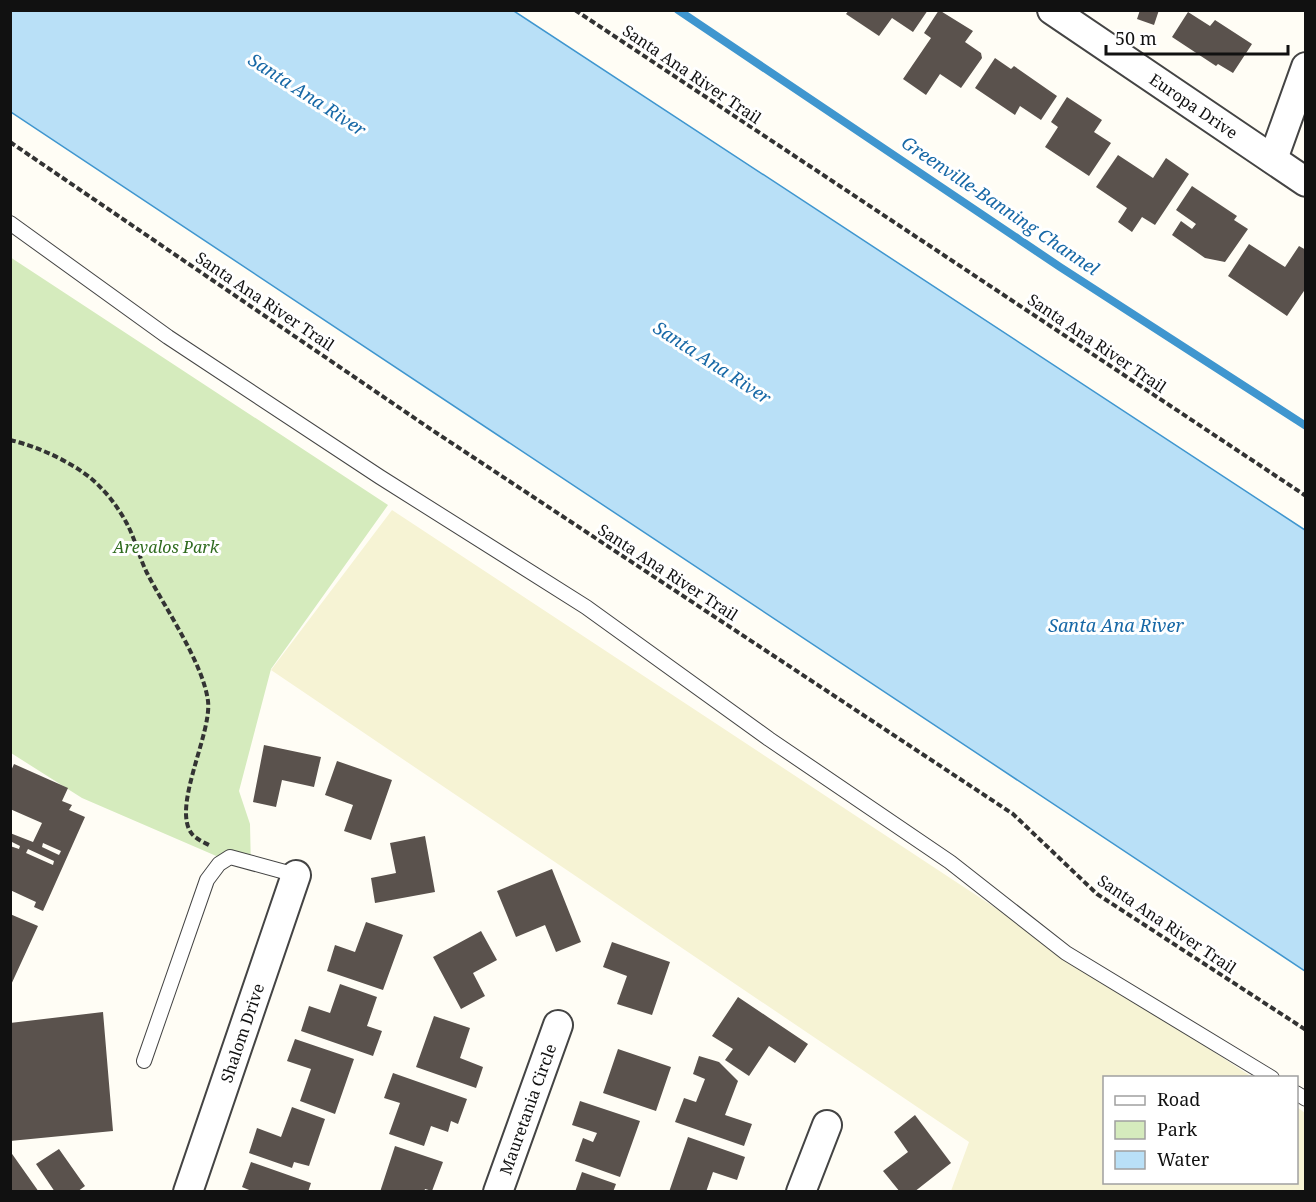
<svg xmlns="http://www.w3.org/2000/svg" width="1316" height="1202" font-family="'Noto Serif',serif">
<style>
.farmland{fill:#f6f3d4}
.green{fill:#d5ebbd}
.water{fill:#b9e0f7;stroke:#3f96cf;stroke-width:1.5}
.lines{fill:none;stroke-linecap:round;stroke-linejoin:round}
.stream{stroke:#3f96cf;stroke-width:8}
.building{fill:#5a524d;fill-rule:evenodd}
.lane-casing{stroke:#444;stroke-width:16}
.street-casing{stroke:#444;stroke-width:32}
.path{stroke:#333;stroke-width:4;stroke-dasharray:6 3;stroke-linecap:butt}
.lane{stroke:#fff;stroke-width:14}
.street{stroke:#fff;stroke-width:28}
.labels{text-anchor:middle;stroke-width:6;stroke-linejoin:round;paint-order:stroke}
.street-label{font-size:16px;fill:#111;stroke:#fff}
.park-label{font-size:16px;font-style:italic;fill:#2f6b1f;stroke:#fff}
.water-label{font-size:18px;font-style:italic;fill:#1768a6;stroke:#fff}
</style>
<rect width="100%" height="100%" fill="#fffdf5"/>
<!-- farmland -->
<path class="farmland" d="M392 510 1252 1077 1104 1078V1182H1296L1297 1107 1305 1113V1191H951L969 1142 271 670Z"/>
<!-- green -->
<path class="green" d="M10 257 388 505 271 669 239 791 250 824 251 871 82 798 11 753Z"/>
<!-- water -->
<path class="water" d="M10 11H514L1305 530V971L11 112Z"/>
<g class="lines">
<!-- stream -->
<path class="stream" d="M678 10 1060 267 1306 426"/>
</g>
<!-- building -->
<path class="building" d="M849 10H928L913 32 892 18 879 36 846 14Z
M939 10 973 31 965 42 981 53 982 58 961 88 940 74 926 95 903 79 931 38 924 33Z
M1140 10H1159L1154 25 1137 19Z
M1188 12 1210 26 1215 20 1252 44 1233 73 1218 64 1216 66 1172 37Z
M995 58 1011 69 1014 66 1057 96 1041 120 1020 106 1015 115 975 88Z
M1067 97 1102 120 1094 132 1111 143 1089 176 1045 147 1058 127 1051 122Z
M1118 155 1153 178 1166 158 1189 174 1155 225 1142 217 1132 232 1118 222 1127 208 1096 187Z
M1192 186 1237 216 1234 220 1248 229 1225 262 1205 258 1172 235 1181 221 1192 229 1196 224 1176 210Z
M1249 244 1285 267 1299 246 1306 250V288L1287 316 1228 276Z
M264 745 321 757 314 787 282 780 276 807 253 802Z
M337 761 392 780 371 840 344 831 353 805 325 795Z
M14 764 68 788 62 801 72 805 69 810 85 817 43 911 34 907 36 902 10 890V846L19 849 20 846 10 841V833L33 842 42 823 10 809V773ZM43 843 61 851 59 855 42 847ZM28 849 54 861 53 865 26 853Z
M425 836 435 892 375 903 371 878 396 873 390 843Z
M552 869 581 942 556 952 545 925 516 937 497 891Z
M10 914 38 926 10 987Z
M366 922 403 935 383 990 327 971 335 945 355 952Z
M481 931 497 960 473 973 485 996 461 1009 433 957Z
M612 942 670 962 652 1015 617 1004 627 976 603 967Z
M340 984 377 997 367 1026 382 1031 373 1056 301 1031 309 1006 330 1013Z
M738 997 808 1044 795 1063 769 1046 749 1076 725 1060 733 1049 712 1036Z
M103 1012 113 1131 10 1141V1023Z
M434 1016 470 1028 460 1058 483 1067 476 1088 416 1067Z
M295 1039 354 1059 335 1114 300 1101 311 1069 287 1061Z
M618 1049 671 1067 656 1111 603 1093Z
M699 1056 719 1062 738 1081 725 1115 752 1124 744 1146 675 1122 684 1098 696 1102 705 1079 693 1074Z
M393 1073 467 1099 458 1124 451 1121 448 1132 431 1126 424 1146 389 1134 400 1103 384 1098Z
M580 1101 640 1121 620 1177 575 1161 583 1138 593 1142 597 1133 572 1125Z
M292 1107 325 1119 309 1166 294 1162 292 1168 249 1153 257 1128 281 1137Z
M915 1115 951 1163 914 1192H900L883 1171 908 1152 894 1132Z
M688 1137 745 1157 737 1180 713 1172 706 1192H669Z
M395 1146 443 1162 432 1191 425 1189 424 1192H380Z
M59 1149 85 1186 77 1192H55L36 1164Z
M10 1151 39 1192H10Z
M251 1162 311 1183 308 1192H254L242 1187Z
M582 1172 616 1184 613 1192H575Z"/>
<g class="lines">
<defs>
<path id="lane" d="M10 223 168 337 380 477 586 607 769 739 950 862 1066 953 1272 1078
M144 1061 207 880 219 864 230 857 296 875
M1296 1093 1306 1099"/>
<g id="street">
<path id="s1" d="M1052 10 1306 182"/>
<path d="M1273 159 1306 67"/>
<path id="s2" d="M188 1192 296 875"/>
<path id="s3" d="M498 1192 558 1025"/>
<path d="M801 1192 827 1125"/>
</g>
</defs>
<!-- lane casing -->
<use href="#lane" class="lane-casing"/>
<!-- street casing -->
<use href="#street" class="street-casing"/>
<!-- path -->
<path class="path" d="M575 10 1306 496
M10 142 432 430 1013 814 1097 894 1306 1030
M10 440C40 447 82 466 102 489 111 498 120 511 126 522 135 538 139 557 147 573 165 608 203 663 208 701 212 734 171 808 192 834 196 839 205 843 211 846"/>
<!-- lane -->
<use href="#lane" class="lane"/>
<!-- street -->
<use href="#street" class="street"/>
</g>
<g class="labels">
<!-- street labels -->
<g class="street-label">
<text transform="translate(692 74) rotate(34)" y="6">Santa Ana River Trail</text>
<text dy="6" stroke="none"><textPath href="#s1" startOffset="171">Europa Drive</textPath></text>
<text transform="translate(265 301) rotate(34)" y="6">Santa Ana River Trail</text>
<text transform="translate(1097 343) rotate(34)" y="6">Santa Ana River Trail</text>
<text transform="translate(668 572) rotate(33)" y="6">Santa Ana River Trail</text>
<text transform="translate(1167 924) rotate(34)" y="6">Santa Ana River Trail</text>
<text dy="6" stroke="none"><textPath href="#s2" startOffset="168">Shalom Drive</textPath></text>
<text dy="6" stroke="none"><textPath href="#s3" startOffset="88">Mauretania Circle</textPath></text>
</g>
<!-- park labels -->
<g class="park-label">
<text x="166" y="553">Arevalos Park</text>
</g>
<!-- water labels -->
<g class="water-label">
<text transform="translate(307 95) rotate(33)" y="6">Santa Ana River</text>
<text transform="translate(1000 206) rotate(34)" y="6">Greenville-Banning Channel</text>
<text transform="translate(712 363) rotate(33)" y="6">Santa Ana River</text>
<text x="1116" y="632">Santa Ana River</text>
</g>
</g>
<!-- border -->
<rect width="1316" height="1202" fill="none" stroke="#111111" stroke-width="24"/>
<!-- legend -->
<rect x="1103" y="1076" width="195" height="108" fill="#ffffff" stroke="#a0a0a0" stroke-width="1.5"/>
<rect x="1115" y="1096" width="30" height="9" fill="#ffffff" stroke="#a0a0a0" stroke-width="1.5"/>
<text x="1157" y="1106" font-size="18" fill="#111111">Road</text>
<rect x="1115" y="1121" width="30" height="18" fill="#d5ebbd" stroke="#a0a0a0" stroke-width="1.5"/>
<text x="1157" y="1136" font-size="18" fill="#111111">Park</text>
<rect x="1115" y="1151" width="30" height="18" fill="#b9e0f7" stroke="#a0a0a0" stroke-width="1.5"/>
<text x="1157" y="1166" font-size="18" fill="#111111">Water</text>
<!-- scale -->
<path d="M1106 45v9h182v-9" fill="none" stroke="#111111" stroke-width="3"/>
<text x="1115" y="45" font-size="18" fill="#111111" stroke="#ffffff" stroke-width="4.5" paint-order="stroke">50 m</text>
</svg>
